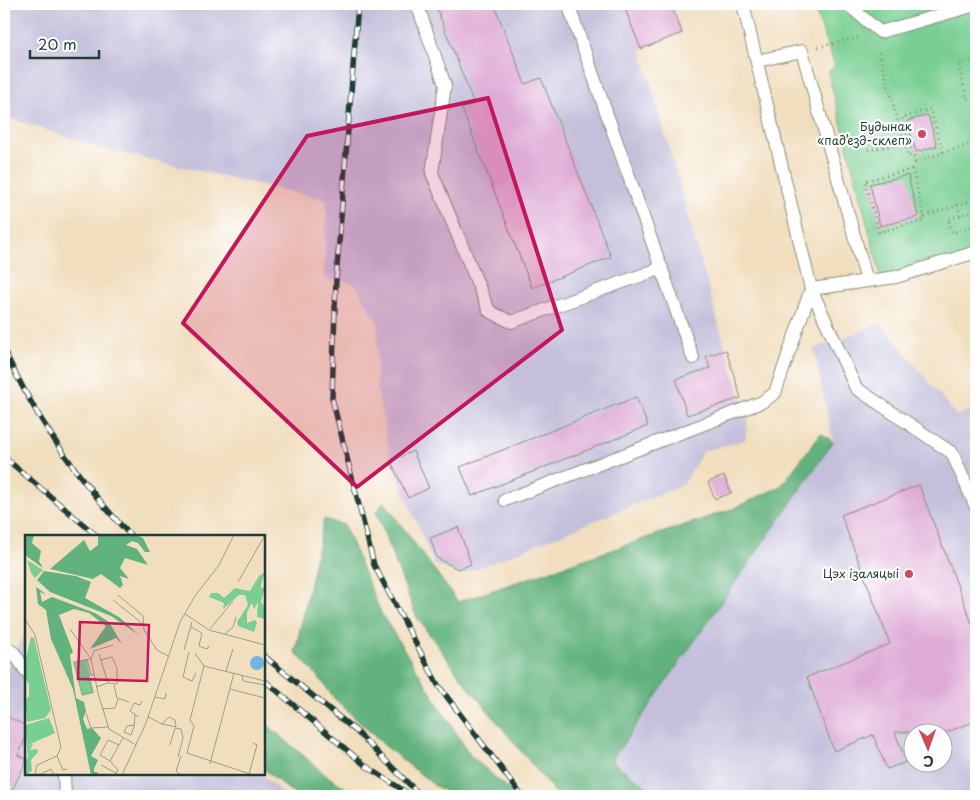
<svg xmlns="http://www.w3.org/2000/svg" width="980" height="800" font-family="'Playpen Sans',sans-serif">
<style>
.industrial{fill:#c4c0db;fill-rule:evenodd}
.green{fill:#79cf93;stroke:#4c8664}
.forest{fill:#62b27d;stroke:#407858}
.building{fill:#deaad6}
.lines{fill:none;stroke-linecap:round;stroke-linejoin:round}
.service-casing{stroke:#888e79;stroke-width:14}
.path{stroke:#888e79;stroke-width:3;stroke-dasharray:1 4;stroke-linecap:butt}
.service{stroke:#fff;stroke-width:12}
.rail-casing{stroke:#1f3d34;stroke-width:5.5}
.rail{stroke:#fff;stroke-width:4;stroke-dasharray:11;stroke-linecap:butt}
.marked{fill:#c2185b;fill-opacity:0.2;stroke:#c2185b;stroke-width:4;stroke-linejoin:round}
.poi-dot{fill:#d1495b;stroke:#fff;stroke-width:2}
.labels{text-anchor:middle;stroke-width:4.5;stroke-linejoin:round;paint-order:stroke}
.poi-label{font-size:12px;fill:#1f3d34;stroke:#fff;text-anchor:end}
.inset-road{fill:none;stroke:#9d9e87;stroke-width:1}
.view{fill:#c2185b;fill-opacity:0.15;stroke:#c2185b;stroke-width:2.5}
.inset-edge{fill:none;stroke:#1f3d34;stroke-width:2.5}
</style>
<rect width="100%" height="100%" fill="#fff"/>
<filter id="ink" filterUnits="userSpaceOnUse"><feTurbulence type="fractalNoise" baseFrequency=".02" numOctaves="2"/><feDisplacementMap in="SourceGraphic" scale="10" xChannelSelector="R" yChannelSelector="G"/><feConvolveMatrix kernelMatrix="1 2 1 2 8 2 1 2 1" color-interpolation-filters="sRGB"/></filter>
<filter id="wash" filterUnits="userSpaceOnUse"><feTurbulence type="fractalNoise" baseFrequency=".0096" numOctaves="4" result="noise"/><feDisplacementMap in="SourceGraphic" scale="20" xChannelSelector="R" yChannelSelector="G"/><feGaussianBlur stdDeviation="1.12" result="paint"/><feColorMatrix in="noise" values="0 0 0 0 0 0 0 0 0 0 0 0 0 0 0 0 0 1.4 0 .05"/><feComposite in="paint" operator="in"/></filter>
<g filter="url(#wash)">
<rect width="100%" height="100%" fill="#f1debe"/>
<!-- industrial -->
<path class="industrial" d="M4 4H671L682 33 641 49 726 350 748 417 745 440 703 451 683 485 461 575 434 564 391 461 376 384 378 323 354 283 324 279 327 200 99 148 4 116Z
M881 323 957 416 976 407V796H659L611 762 833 442 814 349ZM912 732H942V762H912Z
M26 632V774H261L286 796H4V673Z"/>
<!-- green -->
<path class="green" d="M813 4H976V257L883 285 828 72 835 66Z"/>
<!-- forest -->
<path class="forest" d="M821 433 833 442 611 761 659 796H558L462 679 416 616 376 512 384 502 458 602 735 508 781 486Z
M324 519 344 525 381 613 470 755 516 796H453L434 785 383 744 334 698 322 681 295 652Z
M264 722 327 776 359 796H296L264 769Z"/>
<g id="blocks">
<!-- building -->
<path class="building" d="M435 4H494L525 84 541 78 611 257 532 288 462 109 474 104Z
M623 4H671L682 33 641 49Z
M928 115 937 146 916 152 907 121Z
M908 175 918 217 880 226 870 184Z
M726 350 741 398 687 415 676 379 710 368 706 356Z
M636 397 648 426 472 496 460 467Z
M413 451 429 488 408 498 391 461Z
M724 476 731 493 715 499 708 482Z
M919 485 976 634V721L947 732H895L906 762 887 769 873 735 834 751 807 677 890 644 841 515Z
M458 527 471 564 458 569 437 558 430 538Z
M4 715 26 726V737L18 755 26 759V762L9 796H4Z"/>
</g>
</g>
<g filter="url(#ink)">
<use href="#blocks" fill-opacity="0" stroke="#888e79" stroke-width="1"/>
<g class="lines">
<defs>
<path id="service" d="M417 4 445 85 432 173 489 311 511 322 662 268
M568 4 693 358
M847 4 880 32 976 5
M757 61 802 51 867 281
M976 252 896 277 811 289 856 388 952 453 976 507
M505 500 762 402 775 393 811 289 743 4
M4 646 14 653 26 671
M64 774 65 796"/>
</defs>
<!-- service casing -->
<use href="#service" class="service-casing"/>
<!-- path -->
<path class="path" d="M818 47 860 37
M976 60 958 64 967 99 976 98
M904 143 908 156 915 155
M868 150 904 143 878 49
M943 152 930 109 902 118 915 162 976 142
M912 169 925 220 879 232 865 181Z
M957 205 961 216
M924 216 976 199
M976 224 972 212 948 219 953 233 976 225"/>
<!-- service -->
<use href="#service" class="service"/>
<defs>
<path id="rail" d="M358 4 336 280 332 398 374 565 438 685 522 796
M4 350C36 419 79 481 131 536
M4 457 97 536
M264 656 356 731 421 796
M264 680 366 766 412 796"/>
</defs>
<!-- rail casing -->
<use href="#rail" class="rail-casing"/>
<!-- rail -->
<use href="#rail" class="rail"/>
</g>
</g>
<!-- marked area -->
<path class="marked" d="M488 98 562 330 357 487 183 323 307 136Z"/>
<!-- markers -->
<g class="poi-dot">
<circle cx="922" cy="134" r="5"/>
<circle cx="909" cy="574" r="5"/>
</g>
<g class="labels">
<!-- poi labels -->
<g class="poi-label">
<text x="912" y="131">Будынак<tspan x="912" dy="14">«падʼезд-склеп»</tspan></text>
<text x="899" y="578">Цэх ізаляцыі</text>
</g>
</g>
<!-- overview -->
<g transform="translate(25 535)">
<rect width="240" height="240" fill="#f1debe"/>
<path d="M2 25 18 35 10 43 6 38ZM240 37 236 50V53L240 52 236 67 240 72V84L232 82 233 67 229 74 227 68 222 77V88L230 85 232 88 229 97 213 91 212 87 223 70 220 60H214L198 74 199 68 184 62 186 58H193L199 63 210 53 225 56 234 41ZM6 102 9 103 26 175 20 183 2 187 0 165 4 161V149L0 145V127ZM61 124 69 158 57 161 48 127ZM24 183 30 198 3 210 8 209 5 215 12 214 13 217 6 225 7 236 0 240V224L3 223 0 190Z" fill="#79cf93"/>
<path d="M0 0H9L7 8 16 16 14 26 18 33 0 20ZM73 0H111L118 3 125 17H120L113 8 107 6 101 10 112 14 123 30 100 23 95 33 104 44 95 41 98 50 95 53 76 39 68 44 25 34 59 5 65 16 73 10ZM19 36 51 41 66 47 60 63 94 82 114 100 86 81 25 57 12 45ZM11 52 22 60 15 57 17 67 27 62 70 78 84 87 97 109 91 103 65 114 81 91 64 78 49 74 34 80 48 117 45 120 51 163 59 167 61 176 58 184 62 194 67 193 76 203 66 221 73 225 69 234V237H73L71 240H66L48 154 26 104 21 75 13 69Z" fill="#62b27d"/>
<path d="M225 128a7 7 0 1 1 14 0a7 7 0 1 1-14 0Z" fill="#70b6e7"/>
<path class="inset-road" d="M213 47 240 0M93 60 118 81 119 95 132 115 143 121M88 65 119 90M160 79 184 95 240 110M0 84 10 100 36 212 32 221 12 230 10 240M166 92 177 98 174 111 182 114 184 111M45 94 66 124 49 127 57 159 67 157 64 145 60 142 53 143M185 94 208 66M200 99 208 92 211 82M88 110 69 116 66 124 73 158 84 194 111 210M159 115 167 87M164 117 158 142 167 146 171 138M170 118 179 131 240 146M62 124 66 140H69M76 125 87 122 92 133V149L83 148M179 131 165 185 169 191 162 218 228 240M201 136 208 114M217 140 218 146 240 150M89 150 92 163 104 167M71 152 83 148 74 119M205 154 240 163M130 162 140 164 141 158M77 174 90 173 93 164M61 178 66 193 83 192M114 182 105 176 109 168 115 170 117 166M123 182 137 189 151 192 150 185 144 182 137 189M109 190 102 191 99 197 106 200 109 192 110 180M94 210 83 205 75 220 85 226 94 210 98 203M145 210 150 193 156 194 158 203 153 222M32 221 38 235 42 234M85 226 93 235 90 240M185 229 209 138M76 230 91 238M224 239 232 210 228 208M14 240 26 234 29 240M97 240 121 188 155 87 170 61 194 30 209 0M156 240 151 236 156 221"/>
<path class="view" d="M55 87 124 90 122 146 53 144Z"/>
<rect width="240" height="240" class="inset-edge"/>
</g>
<!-- margin -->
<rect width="980" height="800" fill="none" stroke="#fff" stroke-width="20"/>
<!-- north arrow -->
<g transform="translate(928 748) rotate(178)"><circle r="24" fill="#ffffff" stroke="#a5b1ae"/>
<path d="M0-4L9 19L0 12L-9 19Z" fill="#d1495b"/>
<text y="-8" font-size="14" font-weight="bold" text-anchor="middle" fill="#1f3d34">С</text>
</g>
<!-- scale -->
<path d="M30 50v8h69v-8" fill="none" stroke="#1f3d34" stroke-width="2.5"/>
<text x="38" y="50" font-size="15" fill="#1f3d34" stroke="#ffffff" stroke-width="4" paint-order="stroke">20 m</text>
</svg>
